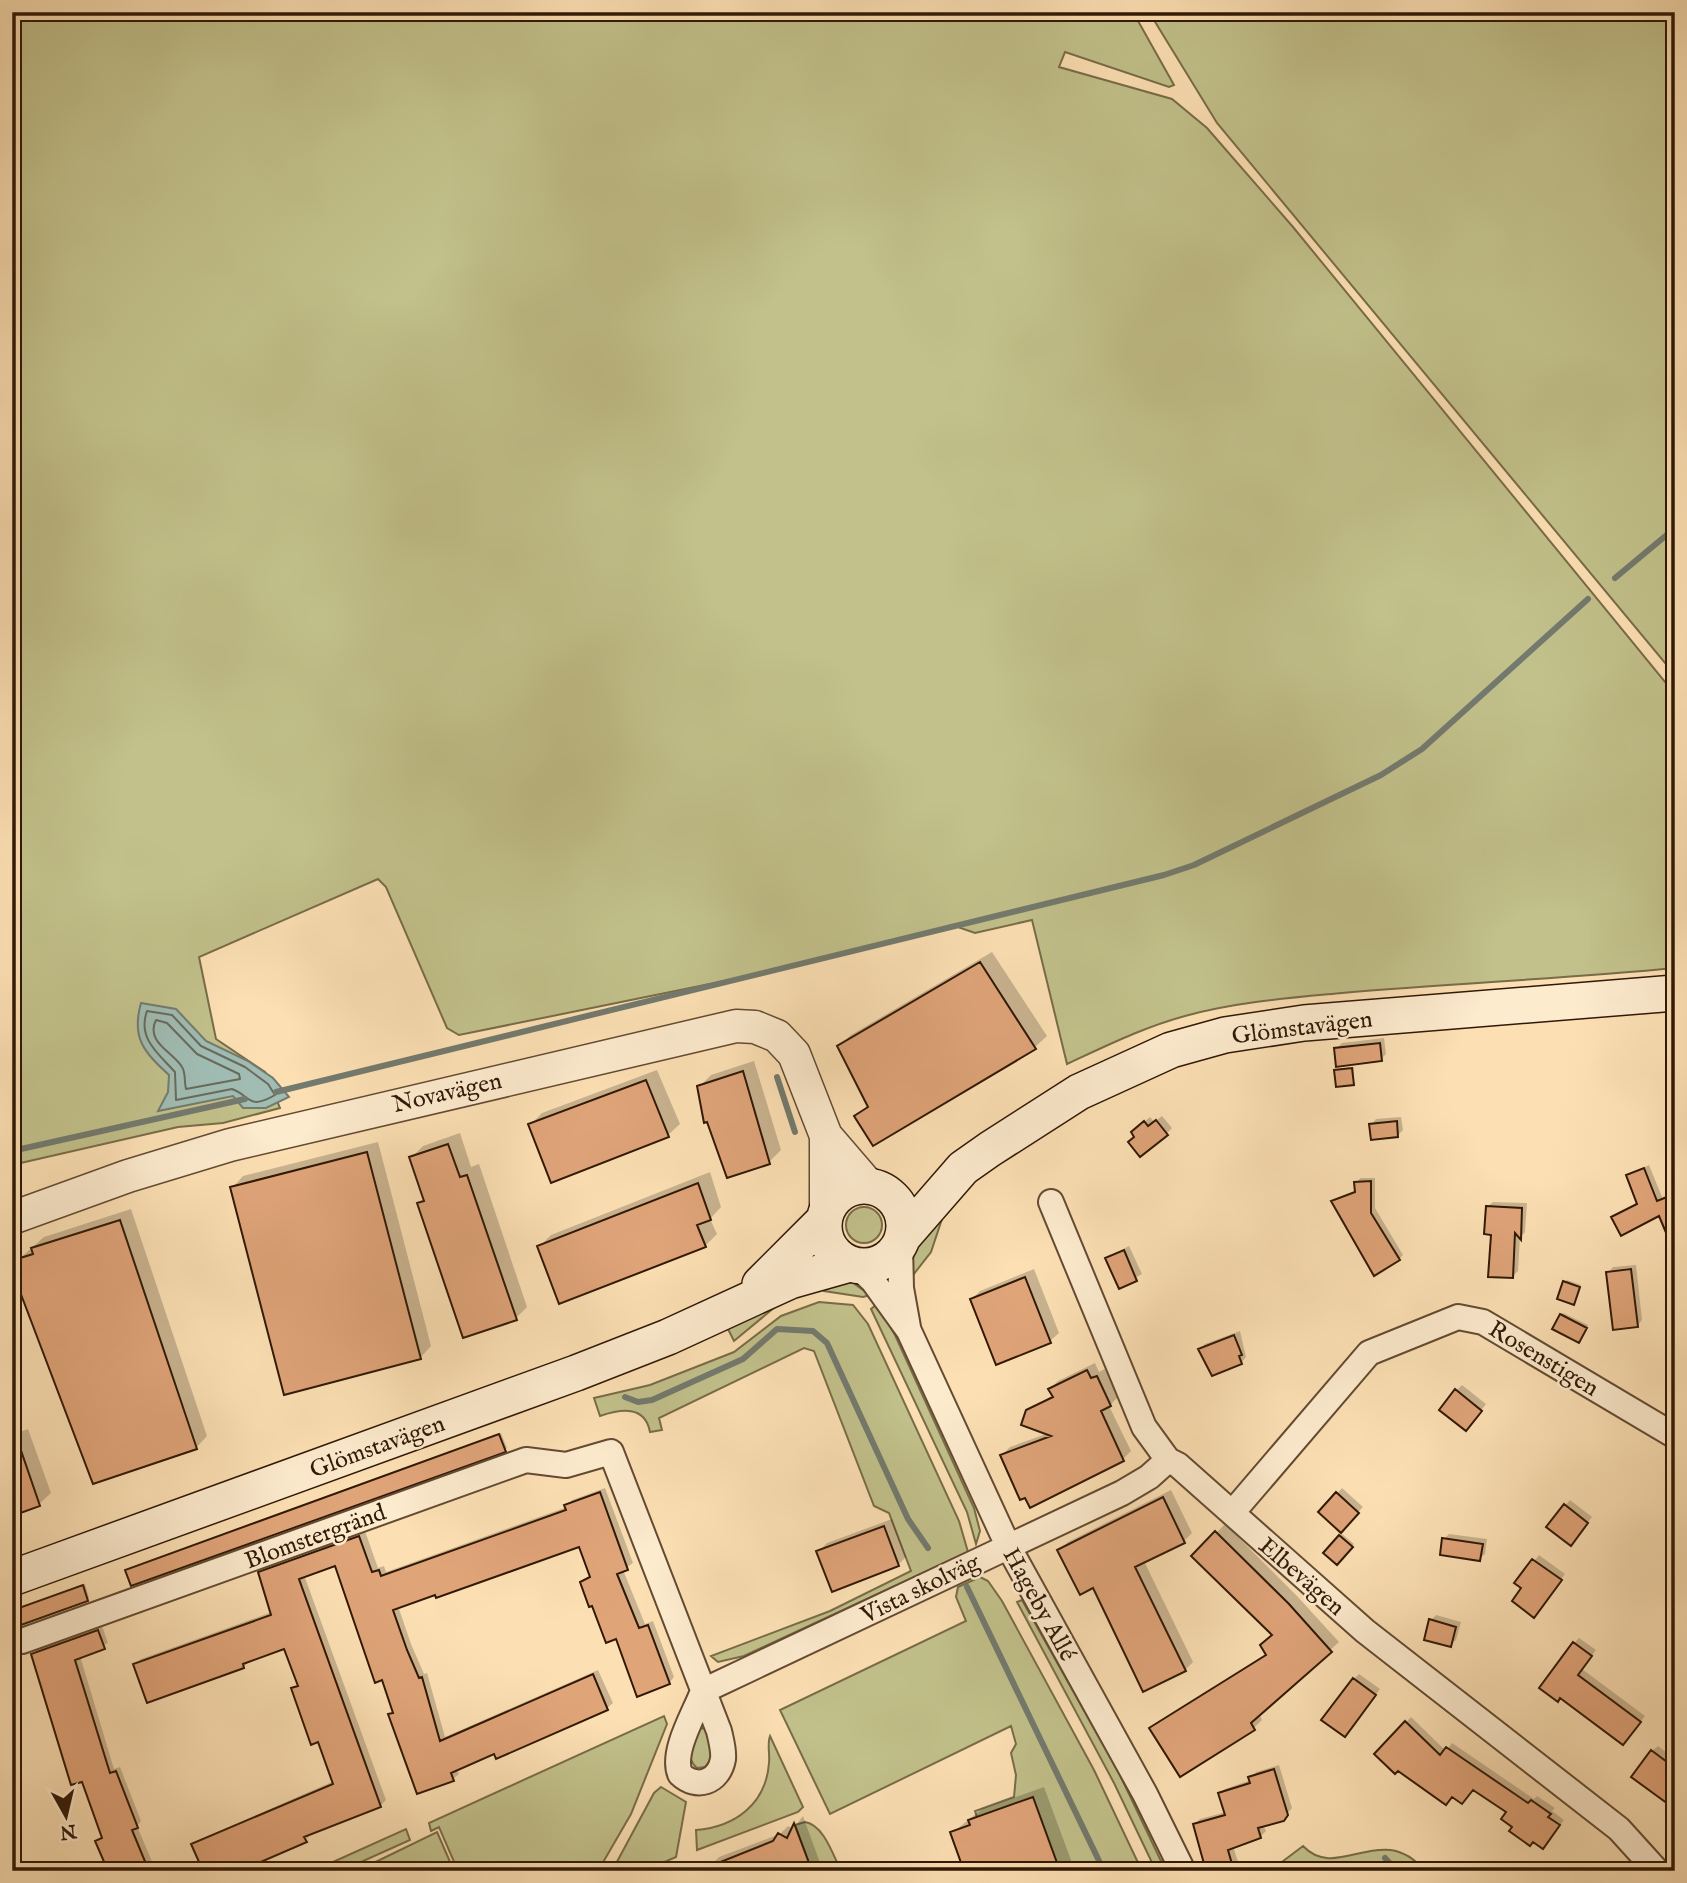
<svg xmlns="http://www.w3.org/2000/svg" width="1687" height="1883" font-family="'IM FELL English',serif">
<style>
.green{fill:#c2c18b;stroke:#796c48;stroke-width:2}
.water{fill:#a0bcb3;stroke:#737a6e;stroke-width:2}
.shadow{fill:#0003}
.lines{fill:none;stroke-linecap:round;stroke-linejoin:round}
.shore{stroke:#686a5c;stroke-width:2}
.stream{stroke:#737a6e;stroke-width:6}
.building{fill:#e0a479;stroke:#301806;stroke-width:2}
.minor-casing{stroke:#634a32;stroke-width:28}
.tertiary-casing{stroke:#634a32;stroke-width:35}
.secondary-casing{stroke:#301806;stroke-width:38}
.minor{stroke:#fdebce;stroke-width:24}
.tertiary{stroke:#fdebce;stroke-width:32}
.secondary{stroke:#fdebce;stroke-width:35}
.labels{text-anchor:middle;stroke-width:5;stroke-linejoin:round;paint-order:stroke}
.street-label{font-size:24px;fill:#301806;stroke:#fdebce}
</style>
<rect width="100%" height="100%" fill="#fce0b4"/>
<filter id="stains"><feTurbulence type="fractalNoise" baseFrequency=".00286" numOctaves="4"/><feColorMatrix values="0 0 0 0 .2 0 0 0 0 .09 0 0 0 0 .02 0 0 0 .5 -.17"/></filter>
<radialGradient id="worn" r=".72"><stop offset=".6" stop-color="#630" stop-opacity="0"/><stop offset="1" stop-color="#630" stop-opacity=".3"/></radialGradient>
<!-- green -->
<path class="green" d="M12 12H1133L1174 85 1169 87 1065 52 1059 67 1172 99 1207 128 1293 227 1675 694V968C1564 979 1453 983 1342 993 1289 998 1236 1002 1185 1016 1144 1027 1106 1046 1067 1064L1032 920 975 933 955 926 744 977 459 1035 447 1028 386 887 378 879 199 957 216 1039 265 1072 280 1108 223 1123 178 1127 12 1165Z
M1149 12H1675V675L1217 123Z
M846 1225a18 18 0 1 1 36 0a18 18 0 1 1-36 0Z
M943 1216 931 1252 910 1279 912 1244Z
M819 1280H849L870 1295 863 1297 824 1291Z
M797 1296 775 1307 734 1341 728 1329 754 1311Z
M819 1302 853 1305 868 1324 959 1521 968 1552 744 1656 718 1662 711 1656 830 1611 911 1571 889 1513 874 1506 814 1351 804 1348 659 1418 662 1430 650 1432C645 1405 621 1409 600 1416L594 1398 650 1385 734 1352 781 1316Z
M877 1304 895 1335 974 1508 980 1531 976 1544 967 1512 871 1309Z
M980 1577 988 1581 1002 1601 1094 1770 1142 1871H1060L977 1817 975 1811 1014 1797 1016 1775 1011 1753 1016 1744 1011 1726 830 1814 780 1710 966 1621 956 1597 958 1587Z
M1022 1600 1118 1771 1161 1861 1160 1871H1156L1114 1783 1017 1602Z
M664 1716 667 1724 631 1814 598 1871H458L439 1827 431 1831 429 1823Z
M706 1728 713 1737 711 1759 705 1767 697 1768C684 1757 693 1742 698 1729Z
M770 1736 803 1807 798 1812 697 1850 696 1830C735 1827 766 1804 769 1763 770 1754 767 1744 770 1736Z
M661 1787 686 1802 676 1857 644 1871H612L654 1793Z
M805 1822C824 1825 833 1855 841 1871H812L795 1825Z
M406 1829 410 1840 341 1871H313Z
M437 1832 454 1871H357Z
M1303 1846C1338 1883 1382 1819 1425 1871H1270Z"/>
<!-- water -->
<path class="water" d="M141 1003 176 1009 206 1041 248 1061 273 1078 289 1097 266 1108H243L233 1096 158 1111 168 1092 169 1075C144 1052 131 1038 141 1003Z"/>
<!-- shadow -->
<path class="shadow" d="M992 952 1047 1036 1035 1047 873 1143 857 1116 869 1104 839 1046 851 1035Z
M1384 1038 1386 1054 1381 1059 1336 1049 1342 1043Z
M754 1061 781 1150 769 1162 699 1087 711 1075Z
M1354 1067V1083L1336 1071 1338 1069Z
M657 1070 680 1124 668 1135 530 1125 542 1113Z
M1162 1116 1172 1128 1167 1133 1136 1136 1138 1127 1150 1117 1154 1122Z
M1401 1117 1403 1130 1398 1135 1371 1125 1376 1119Z
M460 1133 471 1167 479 1164 527 1307 516 1318 419 1203 425 1198 411 1158 423 1146Z
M378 1142 431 1346 420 1358 232 1188 243 1176Z
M1649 1165 1662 1197 1675 1193V1224L1660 1214 1613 1217 1638 1202 1628 1176Z
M710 1172 721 1207 710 1219 717 1234 705 1246 539 1247 551 1235Z
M1361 1178H1375V1208L1403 1255 1399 1259 1334 1201 1356 1190V1182Z
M1493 1202 1527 1203 1525 1232 1520 1238 1518 1271 1512 1277 1492 1233 1487 1207Z
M131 1209 207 1436 196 1448 16 1277 22 1271 19 1259 44 1237Z
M1129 1246 1142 1274 1120 1286 1107 1258Z
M1636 1265 1642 1320 1637 1326 1608 1273 1613 1267Z
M1034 1269 1059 1333 1050 1341 972 1299 980 1291Z
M1567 1280 1581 1285 1573 1303 1565 1282Z
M1563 1313 1588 1325 1581 1339 1561 1315Z
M1240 1331 1246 1357 1241 1363 1207 1367 1200 1349 1205 1344Z
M1095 1363 1099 1372 1105 1369 1118 1397 1109 1406 1131 1451 1123 1459 1031 1505 1002 1455 1010 1447 1049 1433 1028 1411 1053 1395 1050 1389 1058 1381Z
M1462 1385 1486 1404 1471 1424 1457 1390Z
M28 1429 51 1493 39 1504 12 1435Z
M501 1433 507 1448 505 1450 127 1570Z
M605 1488 633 1563 623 1570 645 1624 653 1621 674 1677 669 1683 617 1637 593 1604 582 1582 591 1575 581 1545 398 1606 411 1644 424 1674 427 1673 445 1737 598 1670 613 1703 607 1708 497 1757 495 1752 457 1770 459 1774 453 1779 390 1715 395 1711 336 1564 304 1575 386 1800 380 1806 310 1833 307 1839 303 1828 193 1845 199 1840 334 1781 319 1740 294 1689 299 1684 285 1647 249 1662 243 1667 135 1665 141 1659 272 1612 260 1573 265 1567 365 1531 378 1568 384 1566 386 1572 567 1507 572 1500Z
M1342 1488 1363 1507 1341 1530 1320 1512Z
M1171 1490 1192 1533 1184 1541 1144 1561 1193 1662 1185 1670 1059 1550 1068 1542Z
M1570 1500 1592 1517 1576 1538 1565 1506Z
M892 1519 906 1557 898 1565 818 1552 827 1543Z
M1225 1524 1297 1596 1339 1642 1259 1714 1262 1720 1254 1728H1152L1267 1653 1274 1634 1194 1556Z
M1342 1534 1354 1544 1337 1563 1326 1553Z
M1449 1534 1487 1539 1485 1554 1479 1559 1444 1539Z
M1539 1555 1565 1574 1539 1610 1517 1583Z
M85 1584 89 1598 87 1600 18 1609Z
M1436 1615 1461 1622 1456 1640 1450 1645 1431 1620Z
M1675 1616V1630L1668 1627Z
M102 1626 108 1643 80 1656 114 1769 120 1767 141 1821 137 1826 156 1871H110L97 1841 103 1836 33 1654 38 1649Z
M1579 1638 1596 1650 1582 1669 1645 1716 1628 1738 1561 1696 1574 1643Z
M1359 1674 1380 1689 1350 1730 1354 1679Z
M1411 1717 1446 1751 1452 1743 1534 1799 1537 1796 1555 1808 1552 1811 1564 1820 1548 1842 1543 1847 1508 1811 1473 1788 1376 1754Z
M1658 1746 1675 1759V1798L1652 1751Z
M1279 1765 1292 1808 1283 1819 1263 1825 1266 1831 1260 1837 1233 1846 1239 1865 1233 1871 1195 1824 1200 1819 1226 1812 1220 1794 1225 1789 1251 1780 1256 1772Z
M1044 1787 1075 1871H965L952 1833 982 1809Z
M803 1816 823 1871H713L711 1865 719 1857 780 1834 788 1826 793 1829Z"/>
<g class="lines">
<!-- shore -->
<path class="shore" d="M147 1011 172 1015 201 1046 245 1067 268 1084 275 1095C248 1111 250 1095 232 1089L176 1100 175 1072C159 1054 137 1039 147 1011Z
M156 1020 167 1023 197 1054 239 1074 240 1079 186 1089C184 1082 186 1073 182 1067 173 1052 145 1042 156 1020Z"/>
<!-- stream -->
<path class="stream" d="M1615 578 1675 528
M777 1077 795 1132
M276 1092 1164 875 1194 865 1381 775 1422 749 1588 599
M12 1151 245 1099
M625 1397 638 1402 652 1400 743 1359 777 1329 813 1331 827 1343 908 1519 928 1548
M967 1587 1102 1867
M1385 1858 1397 1871"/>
</g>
<!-- building -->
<path class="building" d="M980 962 1036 1049 873 1146 854 1116 868 1107 837 1046Z
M1380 1043 1382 1061 1336 1067 1334 1048Z
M1352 1068 1354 1085 1336 1087 1334 1070Z
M743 1071 770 1164 727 1178 707 1122 704 1123 697 1086Z
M646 1080 669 1137 551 1183 528 1124Z
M1156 1120 1168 1135 1140 1157 1128 1142 1134 1137 1131 1132 1144 1121 1148 1126Z
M1397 1121 1398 1137 1371 1140 1369 1124Z
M448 1144 460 1177 467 1175 517 1320 463 1338 417 1203 424 1201 409 1157Z
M367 1152 421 1359 284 1395 230 1187Z
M1644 1168 1657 1201 1675 1194V1254L1659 1216 1621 1236 1611 1217 1637 1204 1626 1175Z
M1371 1181V1213L1400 1260 1374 1276 1331 1201 1355 1192 1354 1182Z
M698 1183 711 1220 697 1225 706 1247 559 1304 537 1246Z
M1486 1206 1522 1208 1521 1240 1515 1233 1513 1278 1488 1277 1491 1235 1484 1234Z
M120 1220 197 1449 93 1484 14 1276 21 1274 17 1259 33 1254 31 1248Z
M1124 1250 1137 1281 1119 1289 1105 1258Z
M1631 1269 1638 1327 1613 1330 1606 1272Z
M1025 1277 1051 1343 996 1365 970 1299Z
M1563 1281 1580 1287 1574 1305 1557 1299Z
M1560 1314 1587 1328 1579 1343 1552 1329Z
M1234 1335 1242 1355 1239 1356 1242 1364 1212 1376 1198 1349Z
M1087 1370 1091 1378 1097 1376 1111 1406 1101 1411 1124 1461 1030 1508 1025 1498 1020 1500 1000 1455 1051 1436 1021 1425 1026 1410 1053 1397 1048 1389Z
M1455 1389 1482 1411 1466 1431 1439 1410Z
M15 1433 40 1506 12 1516V1434Z
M499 1434 506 1452 131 1586 125 1570Z
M600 1492 628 1570 617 1574 639 1628 648 1625 670 1684 637 1697 616 1639 606 1643 592 1606 589 1607 580 1582 590 1577 579 1547 436 1598 435 1595 393 1610 407 1650 419 1678 422 1677 440 1741 593 1674 608 1710 496 1759 494 1754 451 1773 454 1781 417 1794 388 1714 393 1713 382 1680 375 1683 335 1566 299 1579 381 1807 304 1837 307 1842 240 1871H203L191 1844 333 1784 318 1742 311 1745 291 1688 298 1686 284 1649 243 1664 244 1668 147 1703 133 1664 271 1615 258 1572 359 1536 372 1572 379 1570 381 1576 566 1510 564 1505Z
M1336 1492 1359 1513 1341 1533 1318 1512Z
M1163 1497 1185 1543 1135 1567 1186 1671 1143 1692 1093 1588 1080 1595 1057 1550Z
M1564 1504 1588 1523 1571 1546 1546 1527Z
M884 1526 899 1566 832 1592 816 1551Z
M1215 1531 1289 1604 1332 1652 1251 1723 1255 1730 1180 1777 1149 1728 1266 1655 1260 1645 1272 1635 1191 1556Z
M1339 1535 1353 1547 1337 1565 1323 1553Z
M1442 1538 1483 1544 1480 1561 1440 1555Z
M1532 1559 1562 1580 1534 1618 1512 1601 1521 1588 1514 1583Z
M83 1585 88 1601 21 1625 16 1609Z
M1429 1619 1456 1627 1451 1647 1424 1640Z
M98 1630 105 1649 75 1660 110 1773 116 1771 138 1828 132 1830 149 1871H108L95 1841 102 1838 82 1782 71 1785 31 1654Z
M1573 1642 1592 1656 1578 1675 1641 1722 1623 1745 1560 1698 1558 1702 1539 1688Z
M1353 1678 1376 1695 1345 1737 1321 1720Z
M1405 1721 1440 1755 1446 1747 1528 1803 1531 1800 1551 1814 1548 1817 1560 1825 1543 1849 1533 1842 1530 1846 1509 1831 1512 1827 1501 1819 1506 1812 1473 1790 1462 1804 1452 1797 1446 1805 1398 1771 1395 1774 1374 1754Z
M1651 1750 1675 1768V1809L1631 1777Z
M1274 1769 1288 1815 1284 1821 1258 1828 1261 1838 1228 1850 1234 1871H1206L1193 1824 1225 1815 1218 1793 1250 1783 1248 1777Z
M1033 1797 1060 1871H964L950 1832 970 1825 968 1820Z
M794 1823 812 1871H698L773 1841 778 1833 787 1838Z"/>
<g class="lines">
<defs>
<path id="minor" d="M1051 1202 1144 1427 1168 1460 1178 1465 1365 1631 1619 1829 1657 1871
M900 1245 901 1288 908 1327
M857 1266 873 1281 909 1331 1008 1546 1145 1794 1183 1871
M1232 1513 1369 1353 1458 1317 1483 1322 1675 1436
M22 1641 526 1460 566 1465 611 1452 719 1731C721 1740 724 1750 723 1759 719 1782 697 1790 680 1774 671 1751 695 1713 703 1691
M705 1690 1122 1493 1149 1477 1168 1460"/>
<path id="tertiary" d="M826 1136 869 1186
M12 1218 128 1176 230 1145 736 1026 755 1027 777 1036 794 1054 826 1136V1212"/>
<path id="secondary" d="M824 1226a40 40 0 1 1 80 0a40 40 0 1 1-80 0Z
M903 1237 963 1168 990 1149 1079 1092 1171 1050 1225 1035 1304 1023 1675 993
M760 1284 824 1220
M12 1578 576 1373 668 1337 790 1281 850 1264"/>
</defs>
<!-- minor casing -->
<use href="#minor" class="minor-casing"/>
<!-- tertiary casing -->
<use href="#tertiary" class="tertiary-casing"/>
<!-- secondary casing -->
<use href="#secondary" class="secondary-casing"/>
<!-- minor -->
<use href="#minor" class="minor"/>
<!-- tertiary -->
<use href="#tertiary" class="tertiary"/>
<!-- secondary -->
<use href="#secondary" class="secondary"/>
</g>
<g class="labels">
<!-- street labels -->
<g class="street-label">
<text transform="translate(1302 1027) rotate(-7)" y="8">Glömstavägen</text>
<text transform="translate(447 1092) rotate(-13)" y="8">Novavägen</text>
<text transform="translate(1544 1358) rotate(31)" y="8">Rosenstigen</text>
<text transform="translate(377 1446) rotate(-20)" y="8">Glömstavägen</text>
<text transform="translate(315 1536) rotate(-20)" y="8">Blomstergränd</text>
<text transform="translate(1302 1576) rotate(41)" y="8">Elbevägen</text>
<text transform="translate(920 1588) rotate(-26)" y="8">Vista skolväg</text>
<text transform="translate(1040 1604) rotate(61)" y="8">Hageby Allé</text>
</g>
</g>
<!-- margin -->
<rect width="1687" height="1883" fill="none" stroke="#fce0b4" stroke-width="42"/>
<rect x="14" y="14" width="1659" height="1855" fill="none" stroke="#301806" stroke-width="3.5"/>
<rect x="21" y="21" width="1645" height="1841" fill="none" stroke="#301806" stroke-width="2"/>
<!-- north arrow -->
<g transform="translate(66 1816) rotate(172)" stroke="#fdebce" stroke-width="5" paint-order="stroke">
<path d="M0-5L12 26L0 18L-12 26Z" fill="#301806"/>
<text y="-10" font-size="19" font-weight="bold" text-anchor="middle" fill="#301806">N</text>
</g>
<rect width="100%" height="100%" filter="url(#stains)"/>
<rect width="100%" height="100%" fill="url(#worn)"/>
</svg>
